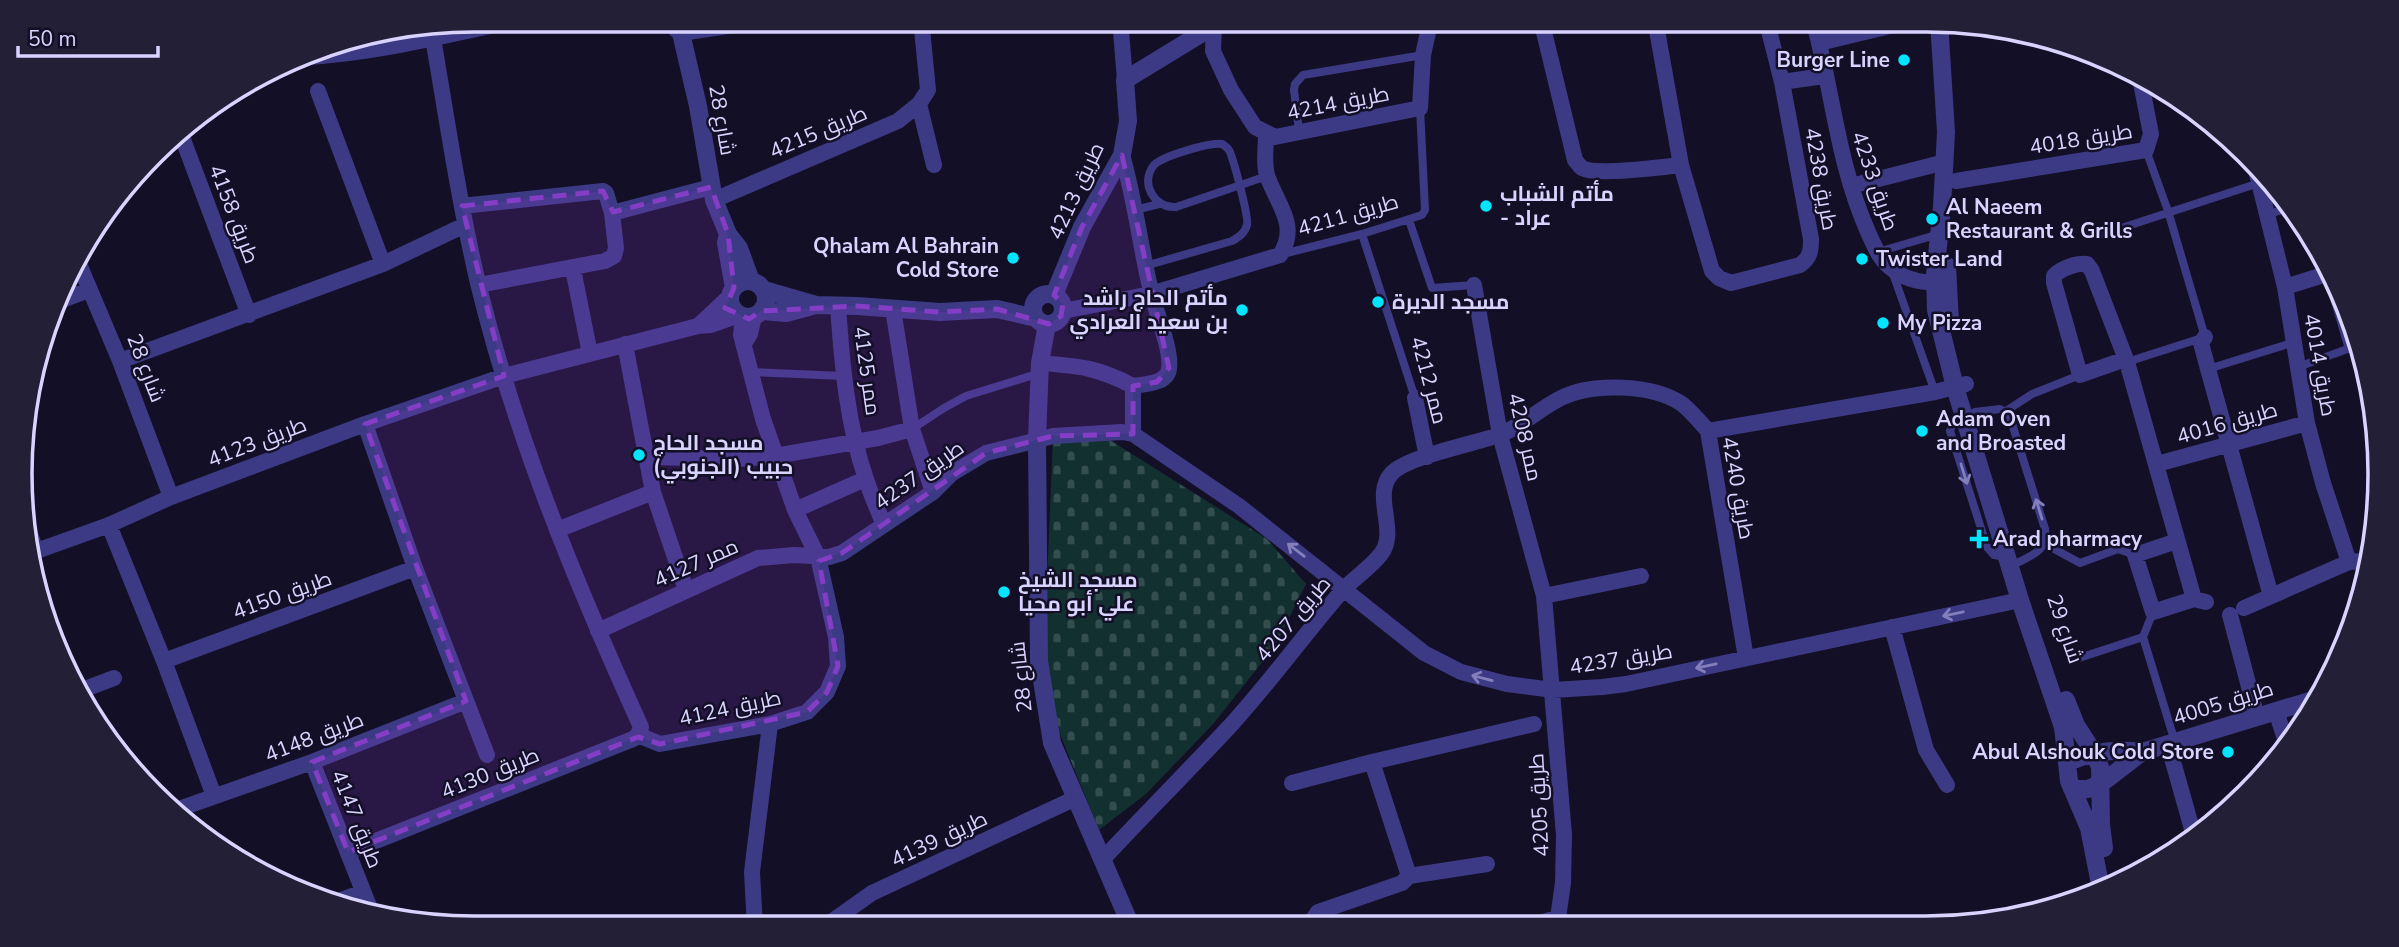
<svg xmlns="http://www.w3.org/2000/svg" width="2399" height="947" font-family="'Nunito Sans',Cairo,sans-serif">
<style>
.cemetery{fill:url(#cemetery-stones)}
.lines{fill:none;stroke-linecap:round;stroke-linejoin:round}
.service{stroke:#3d3a85;stroke-width:8}
.minor{stroke:#3d3a85;stroke-width:16}
.tertiary{stroke:#3d3a85;stroke-width:18}
.oneway{stroke:#837fbc}
.marked{fill:#843dc5;fill-opacity:0.2;stroke:#843dc5;stroke-width:5;stroke-dasharray:14 9;stroke-linejoin:round}
.poi-dot{fill:#00e5ff;stroke:#130f26;stroke-width:2.5}
.labels{text-anchor:middle;stroke-width:5;stroke-linejoin:round;paint-order:stroke}
.poi-label{font-size:21px;font-weight:bold;fill:#d9d4ff;stroke:#130f26;text-anchor:start}
.street-label{font-size:21px;fill:#d9d4ff;stroke:#130f26}
.rim{fill:none;stroke:#d9d4ff;stroke-width:3.5}
</style>
<defs>
<pattern id="cemetery-stones" width="16" height="16" patternUnits="userSpaceOnUse" patternTransform="scale(1.75)"><rect width="16" height="16" fill="#12302f"/><path d="M2 7V4a2 2 0 0 1 4 0v3zM10 15v-3a2 2 0 0 1 4 0v3z" fill="#344d4e"/></pattern>
</defs>
<rect width="100%" height="100%" fill="#130f26"/>
<!-- cemetery -->
<path class="cemetery" d="M1102 435 1267 539 1306 584 1275 646 1214 723 1146 794 1099 830 1060 734 1044 654 1053 438Z"/>
<g class="lines">
<!-- service -->
<path class="service" d="M1299 131 1294 90 1295 84 1303 75 1423 55
M1135 210 1159 204
M2267 215 2284 209
M1409 220 1432 288 1474 285
M1362 234 1415 398
M2097 236 2259 183
M1878 252 1939 234
M1283 254 1362 234 1422 215 1425 210 1420 108
M1145 266 1232 241C1239 237 1245 233 1247 225 1249 217 1234 162 1230 152 1228 147 1226 147 1222 144 1210 142 1163 156 1154 165 1139 183 1155 209 1176 207L1267 176
M1892 271 1935 392
M2327 274 2349 349
M2127 362 2205 337 2168 211 2146 150
M2298 367 2353 347
M2208 369 2295 342
M750 372 843 376
M2006 411 2032 394 2080 375
M1975 412 2000 409 2009 414 2045 529C2048 549 2035 554 2019 562
M1964 415 1954 419 1950 431 1987 547 1994 555 2006 557
M912 429 944 408 966 396 1040 373
M2045 544 2080 563 2118 549 2135 555
M2143 637 2175 742
M2076 659 2143 637 2153 612"/>
<!-- minor -->
<path class="minor" d="M1120 19 1125 80
M1537 19 1544 32 1575 160C1577 162 1579 166 1582 168 1596 176 1662 167 1681 165
M1655 19 1681 165 1712 271 1719 278 1731 283 1800 265C1810 258 1811 251 1811 239L1782 82 1766 19
M1813 19C1833 92 1837 162 1868 232 1874 245 1879 259 1891 268 1907 282 1926 283 1946 283
M1430 22 1459 19
M1214 25 1213 51 1231 90 1255 127 1275 137 1420 108 1423 55 1431 19
M681 33 776 19
M1819 43 1919 19
M1782 82 1824 76
M318 91 383 264
M919 104 934 165
M179 129 249 315
M1122 155C1135 199 1140 246 1151 291 1155 311 1172 349 1169 369 1167 384 1144 384 1133 386V434
M2257 174 2285 287 2307 423 2323 483 2349 562
M1956 181 2146 150 2151 134 2141 83
M1851 186 1945 162
M714 200 898 121 919 104 928 90 921 19
M462 206 603 191 606 193 612 213
M76 257 120 361 171 497
M573 269 590 354
M479 285 605 261 614 256 616 248 612 213 711 187
M1474 285 1500 435 1544 596 1564 835 1563 883 1557 925
M2285 287 2333 272
M62 300 89 290
M838 306C842 364 847 424 866 479 871 495 878 510 884 525
M893 309 912 429 933 492
M1063 311 1151 294 1280 255C1299 226 1278 205 1268 178 1263 166 1266 148 1266 134
M698 326 730 296
M2205 337 2201 343 2208 369 2271 596
M745 342 750 334 754 316
M625 344 653 492 686 590
M120 361 383 264 465 225
M2127 362 2120 361 2080 375 2054 283V276C2061 268 2077 263 2087 264L2092 271 2127 362 2194 599
M1040 363C1080 366 1096 367 1133 386
M1415 398 1427 457
M365 424 415 568 487 755
M1708 431 1935 392 1966 384
M647 457 737 459 775 456 878 438 912 429
M2157 464 2307 423
M795 510 865 479
M109 525 164 661 214 796
M27 526 36 551
M557 530 653 492
M2177 541 2135 555 2153 612 2194 599 2206 602
M28 554 109 525 171 497 365 424 504 376 698 326 711 325 739 315
M1544 596 1641 576
M2244 608 2349 562 2363 561
M2230 615 2257 717
M1892 627 1926 750 1947 785
M598 631 758 558 794 555 829 557 842 553 933 492 951 474 986 453 1053 436 1122 432 1133 434 1239 506 1424 653 1461 672 1507 684 1553 690 1602 687 1626 684 2020 600
M164 661 415 568
M77 692 114 678
M2276 711 2287 745
M638 735 660 744 770 724 807 712 827 692 838 666 836 637 818 557 795 510 763 419 741 335 743 316
M2168 744 2194 836
M312 762 371 911
M1292 783 1372 762
M176 810 312 762 466 701
M348 852 633 739 638 735 641 727C576 584 515 436 478 283 459 202 447 120 433 38
M1103 859C1145 814 1189 770 1231 725 1270 682 1304 635 1342 591 1354 578 1370 568 1381 554 1399 531 1371 495 1392 473 1407 457 1472 444 1496 436 1518 429 1538 410 1559 399 1591 382 1653 384 1682 404 1691 411 1700 422 1708 431L1746 658
M1409 876 1487 864
M2111 885 2125 881
M330 904 363 892
M1532 925 1557 918
M1313 926 1312 921 1318 912 1402 883 1409 876 1372 762 1534 724
M755 927 752 872 770 724
M824 927 872 893 1076 798"/>
<!-- tertiary -->
<path class="tertiary" d="M666 19 681 33 698 106 714 200 728 234 739 248 751 281
M1939 21 1946 132 1942 207 1935 275 1936 310 1955 387 2020 600 2063 727 2069 781 2089 828 2101 889
M306 56C377 52 447 34 517 19
M728 234 726 243 734 288
M1947 266 1950 322
M730 299a18 18 0 1 1 36 0a18 18 0 1 1-36 0Z
M764 290 816 305 857 306 940 312 997 309 1036 318
M1033 309a15 15 0 1 1 30 0a15 15 0 1 1-30 0Z
M1054 295 1082 227 1122 155 1128 121 1125 80 1225 19
M761 311 786 313 816 305
M1047 324 1040 363 1037 439 1039 661 1052 743 1131 926
M2066 700 2076 725 2094 753 2100 767 2101 825 2104 848
M2067 763C2091 751 2116 749 2142 752
M2072 789H2088L2102 783 2142 752 2316 699"/>
</g>
<!-- one-way arrows -->
<defs><path id="oneway-shaft" d="M-6 0H5M1.5-3L5.5 0L1.5 3" fill="none" stroke-width="1.6" stroke-linecap="round" stroke-linejoin="round" transform="scale(1.75)"/></defs>
<g class="oneway">
<use href="#oneway-shaft" transform="translate(1964 474) rotate(73)"/>
<use href="#oneway-shaft" transform="translate(2039 509) rotate(-107)"/>
<use href="#oneway-shaft" transform="translate(1296 550) rotate(-142)"/>
<use href="#oneway-shaft" transform="translate(1953 614) rotate(168)"/>
<use href="#oneway-shaft" transform="translate(1706 666) rotate(168)"/>
<use href="#oneway-shaft" transform="translate(1482 678) rotate(-165)"/>
</g>
<!-- marked area -->
<path class="marked" d="M1122 155 1169 368 1157 382 1133 386V434L1053 436 986 453 842 553 819 561 838 666 827 692 807 712 660 744 638 737 348 852 312 762 466 701 365 424 504 376 462 206 603 191 613 212 711 187 728 234 734 288 725 308 749 319 761 311 857 306 940 312 997 309 1049 324 1061 316 1063 304 1054 295 1082 227Z"/>
<!-- markers -->
<g class="poi-dot">
<circle cx="1904" cy="60" r="7"/>
<circle cx="1486" cy="206" r="7"/>
<circle cx="1932" cy="219" r="7"/>
<circle cx="1013" cy="258" r="7"/>
<circle cx="1862" cy="259" r="7"/>
<circle cx="1378" cy="302" r="7"/>
<circle cx="1242" cy="310" r="7"/>
<circle cx="1883" cy="323" r="7"/>
<circle cx="1922" cy="431" r="7"/>
<circle cx="639" cy="455" r="7"/>
<path d="M1975.5 528.5h7v7h7v7h-7v7h-7v-7h-7v-7h7z"/>
<circle cx="1004" cy="592" r="7"/>
<circle cx="2228" cy="752" r="7"/>
</g>
<g class="labels">
<!-- poi labels -->
<g class="poi-label">
<text x="1890" y="67" text-anchor="end">Burger Line</text>
<text x="1500" y="201">مأتم الشباب<tspan x="1500" dy="24">- عراد</tspan></text>
<text x="1946" y="214">Al Naeem<tspan x="1946" dy="24">Restaurant &amp; Grills</tspan></text>
<text x="999" y="253" text-anchor="end">Qhalam Al Bahrain<tspan x="999" dy="24">Cold Store</tspan></text>
<text x="1876" y="266">Twister Land</text>
<text x="1228" y="305" text-anchor="end">مأتم الحاج راشد<tspan x="1228" dy="24">بن سعيد العرادي</tspan></text>
<text x="1392" y="309">مسجد الديرة</text>
<text x="1897" y="330">My Pizza</text>
<text x="1936" y="426">Adam Oven<tspan x="1936" dy="24">and Broasted</tspan></text>
<text x="653" y="450">مسجد الحاج<tspan x="653" dy="24">حبيب (الجنوبي)</tspan></text>
<text x="1993" y="546">Arad pharmacy</text>
<text x="1018" y="587">مسجد الشيخ<tspan x="1018" dy="24">علي أبو محيا</tspan></text>
<text x="2214" y="759" text-anchor="end">Abul Alshouk Cold Store</text>
</g>
<!-- street labels -->
<g class="street-label">
<text transform="translate(1338 103) rotate(-11)" y="7">طريق 4214</text>
<text transform="translate(722 120) rotate(80)" y="7">شارع 28</text>
<text transform="translate(818 132) rotate(-23)" y="7">طريق 4215</text>
<text transform="translate(2081 139) rotate(-9)" y="7">طريق 4018</text>
<text transform="translate(1821 179) rotate(80)" y="7">طريق 4238</text>
<text transform="translate(1875 181) rotate(71)" y="7">طريق 4233</text>
<text transform="translate(1076 191) rotate(-65)" y="7">طريق 4213</text>
<text transform="translate(234 214) rotate(69)" y="7">طريق 4158</text>
<text transform="translate(1348 215) rotate(-16)" y="7">طريق 4211</text>
<text transform="translate(2320 365) rotate(80)" y="7">طريق 4014</text>
<text transform="translate(146 368) rotate(69)" y="7">شارع 28</text>
<text transform="translate(867 371) rotate(82)" y="7">ممر 4125</text>
<text transform="translate(1429 380) rotate(75)" y="7">ممر 4212</text>
<text transform="translate(2227 423) rotate(-16)" y="7">طريق 4016</text>
<text transform="translate(1525 437) rotate(77)" y="7">ممر 4208</text>
<text transform="translate(257 442) rotate(-21)" y="7">طريق 4123</text>
<text transform="translate(919 475) rotate(-35)" y="7">طريق 4237</text>
<text transform="translate(1738 488) rotate(80)" y="7">طريق 4240</text>
<text transform="translate(696 563) rotate(-24)" y="7">ممر 4127</text>
<text transform="translate(282 595) rotate(-20)" y="7">طريق 4150</text>
<text transform="translate(1293 619) rotate(-50)" y="7">طريق 4207</text>
<text transform="translate(2065 629) rotate(71)" y="7">شارع 29</text>
<text transform="translate(1621 659) rotate(-9)" y="7">طريق 4237</text>
<text transform="translate(1021 677) rotate(-96)" y="7">شارع 28</text>
<text transform="translate(2223 703) rotate(-17)" y="7">طريق 4005</text>
<text transform="translate(730 708) rotate(-12)" y="7">طريق 4124</text>
<text transform="translate(314 737) rotate(-21)" y="7">طريق 4148</text>
<text transform="translate(490 773) rotate(-22)" y="7">طريق 4130</text>
<text transform="translate(1539 805) rotate(-93)" y="7">طريق 4205</text>
<text transform="translate(357 819) rotate(68)" y="7">طريق 4147</text>
<text transform="translate(939 839) rotate(-25)" y="7">طريق 4139</text>
</g>
</g>
<!-- crop -->
<path d="M0 0H2399V947H0ZM474 32H1926A442 442 0 0 1 2368 474V474A442 442 0 0 1 1926 916H474A442 442 0 0 1 32 474V474A442 442 0 0 1 474 32Z" fill="#231f37" fill-rule="evenodd"/>
<path class="rim" d="M474 32H1926A442 442 0 0 1 2368 474V474A442 442 0 0 1 1926 916H474A442 442 0 0 1 32 474V474A442 442 0 0 1 474 32Z"/>
<!-- scale -->
<path d="M18 46v10h140v-10" fill="none" stroke="#d9d4ff" stroke-width="3.5"/>
<text x="28" y="46" font-size="21" fill="#d9d4ff" stroke="#130f26" stroke-width="5" paint-order="stroke">50 m</text>
</svg>
